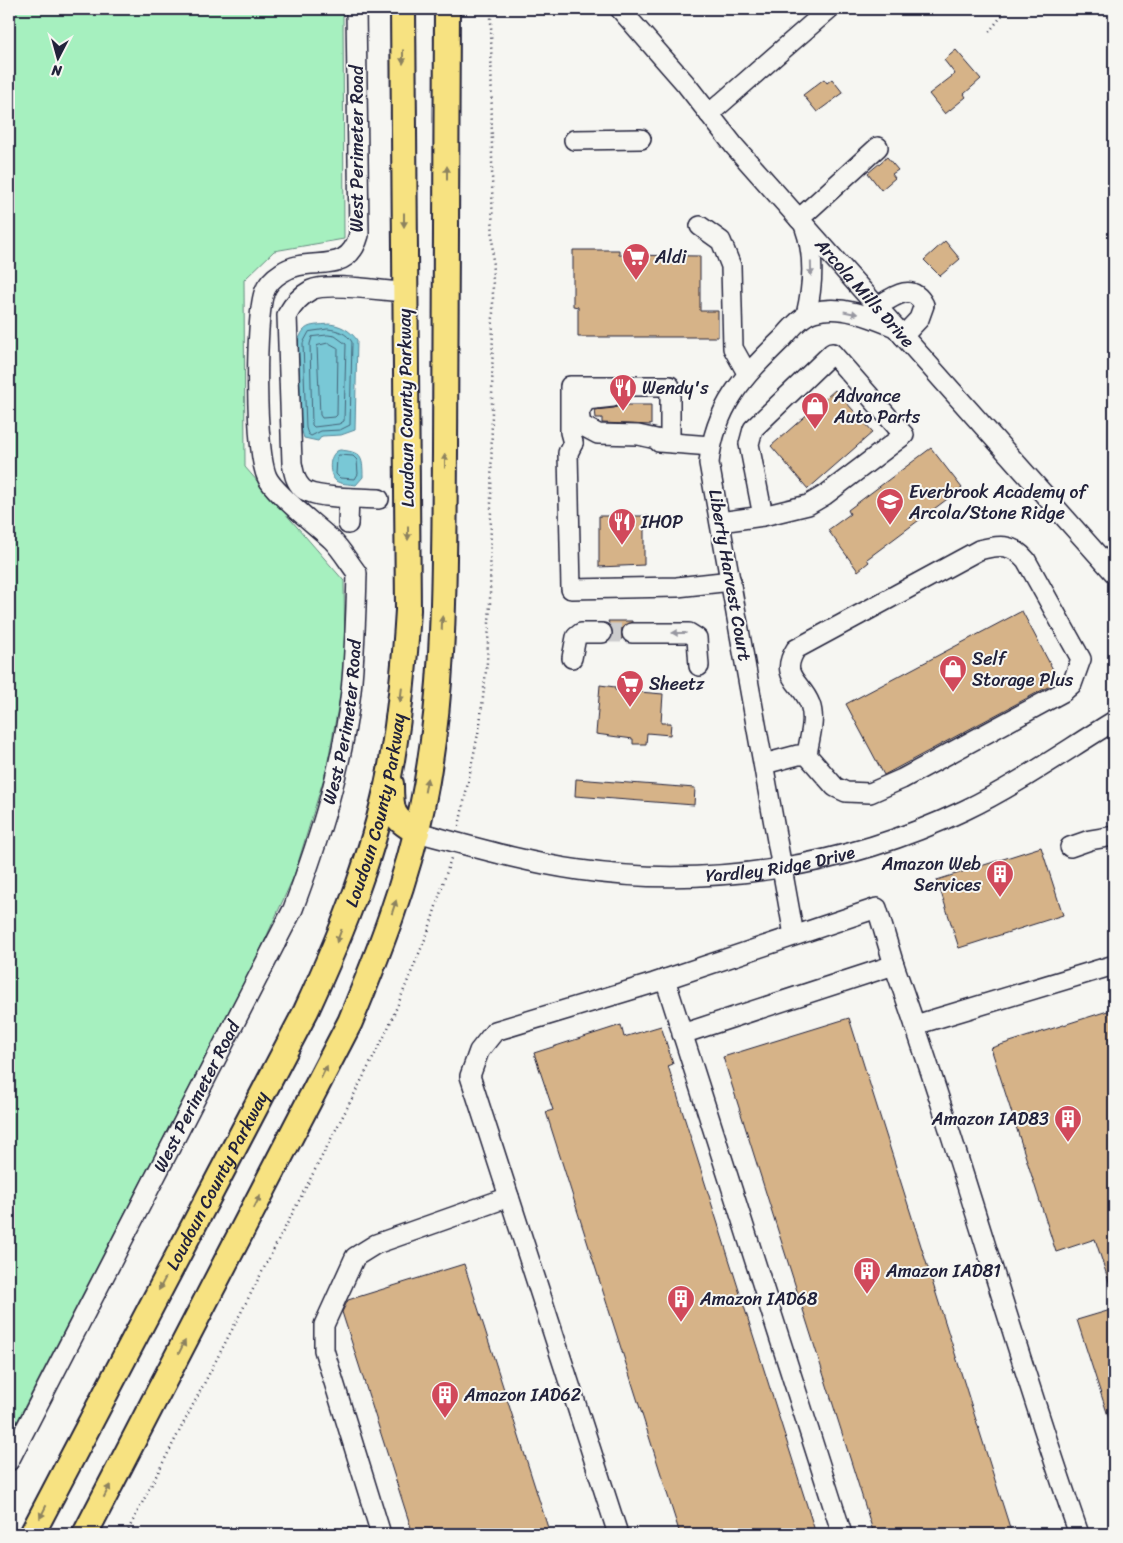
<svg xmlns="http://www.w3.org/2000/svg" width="1123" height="1543" font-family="Sriracha,sans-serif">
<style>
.green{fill:#a6f0bf;stroke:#64897d}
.water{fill:#79c8d6;stroke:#568698}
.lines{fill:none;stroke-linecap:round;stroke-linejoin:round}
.shore{stroke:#456479;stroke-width:1}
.building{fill:#d6b388;stroke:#22223b}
.minor-tunnel{stroke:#cccccd;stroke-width:19;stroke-dasharray:19 9;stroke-linecap:butt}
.minor-casing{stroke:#22223b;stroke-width:22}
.major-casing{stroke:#22223b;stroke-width:28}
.path{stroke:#22223b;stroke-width:2.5;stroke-dasharray:1 4;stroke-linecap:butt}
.minor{stroke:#f6f6f2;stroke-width:19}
.major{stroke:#f7e281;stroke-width:24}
.oneway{fill:#8c825e}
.oneway2{fill:#9797a0}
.labels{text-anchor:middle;stroke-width:4;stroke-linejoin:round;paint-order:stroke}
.street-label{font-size:18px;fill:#22223b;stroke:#f6f6f2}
.poi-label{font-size:18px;fill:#22223b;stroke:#f6f6f2;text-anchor:start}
</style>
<rect width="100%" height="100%" fill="#f6f6f2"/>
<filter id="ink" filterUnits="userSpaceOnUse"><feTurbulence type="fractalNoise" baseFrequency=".02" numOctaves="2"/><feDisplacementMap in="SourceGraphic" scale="10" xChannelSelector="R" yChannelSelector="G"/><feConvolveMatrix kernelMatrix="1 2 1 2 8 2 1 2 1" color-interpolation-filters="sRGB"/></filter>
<g filter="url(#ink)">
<!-- green -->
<path class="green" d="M9 9H343L344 239 274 251 244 280 245 467 344 581 345 671 326 771 294 876 259 953 9 1437Z"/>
<!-- water -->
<path class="water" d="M329 324C340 325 350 330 357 340L355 430 341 435 322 436 318 441 304 438 301 428 298 342C304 323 311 326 329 324Z
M340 450C361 452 363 456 363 477L356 485C349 484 340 484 336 481 327 473 329 452 340 450Z"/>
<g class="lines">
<!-- shore -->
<path class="shore" d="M328 329C337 330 347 333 352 342L350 425 340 430 321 431 311 436 308 434 306 428 303 343 309 332Z
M328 335 335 336 346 344 344 421 339 424 314 427 312 425 310 344 312 337Z
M329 343 338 348 337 415 335 417 322 418 320 415 317 346Z
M339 455 353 456 357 460 358 474 355 479 340 478 336 474 337 458Z"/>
</g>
<!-- building -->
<path class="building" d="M956 50 981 79 964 94 966 97 945 114 929 94 955 74 944 60Z
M824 79 827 83 832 79 843 93 817 112 803 95Z
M887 157 898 170 892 174 895 178 881 190 868 173Z
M945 241 960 259 940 276 924 260Z
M573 250H619V255L700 256V311H718V337H578V307L573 306Z
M835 390 873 432 808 489 771 446Z
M621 405H651V425L602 423V418H596L595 410 614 408Z
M931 448 962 488 867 559 869 562 858 571 828 530 850 514 848 510Z
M599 516H648V528H644V565L599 567Z
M1022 611 1059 681 884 775 846 704Z
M608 621H632V622L622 628V639H612L613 633Z
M600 685 615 687V690L663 694 661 723H671L670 735 647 733 646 744H633V739L596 734Z
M576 779 695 788 694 805 575 796Z
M1041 847 1063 915 959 948 937 880Z
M1114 1009V1290L1112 1291 1095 1239 1056 1252 991 1048Z
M849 1018 1012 1534H874L723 1057Z
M621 1025 624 1037 661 1026 673 1064 668 1066 816 1534H680L546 1112 553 1110 534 1053Z
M464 1264 550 1534H413L342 1312 348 1300Z
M1114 1309V1427L1112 1428 1077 1320Z"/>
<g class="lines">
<!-- minor-tunnel -->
<path class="minor-tunnel" d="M602 633H632"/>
<defs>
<g id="minor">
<path id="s1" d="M620 9 685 83 735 147 1114 573"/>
<path d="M709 114 829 9"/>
<path d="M574 140 641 139"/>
<path d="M799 219 878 147"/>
<path d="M700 226 721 241 731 266 733 348 747 373"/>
<path d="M805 228C815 256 813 286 806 315"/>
<path d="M877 307C894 296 912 282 924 305L919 319 903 336"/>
<path d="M613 397 586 400 579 412 581 425 598 434 638 435 670 442"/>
<path d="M659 442 711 446"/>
<path d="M573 443 568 453 571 589 677 587 731 581"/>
<path d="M573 443 570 432V386H670V442"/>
<path d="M379 499C363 498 312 499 302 488 295 481 294 473 292 463L287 315C293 304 300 296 311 290 328 282 383 291 404 292"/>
<path d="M720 522 763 516 808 505 825 495 904 435 832 353 753 429 749 444 763 516"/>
<path d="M348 524 349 498"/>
<path d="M632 633H689L697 638 699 666"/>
<path d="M572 658 576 637 581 633H602"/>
<path d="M764 764 798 755H807L835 787 846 792 870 793 902 779 1063 692 1072 684 1081 659 1026 560C1012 543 998 545 979 550L796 649C778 677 802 682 810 704 816 720 809 739 807 755"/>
<path id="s2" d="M417 832C470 846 524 862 579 870 709 889 846 867 965 810 1017 785 1065 751 1114 721"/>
<path d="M1070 847 1090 840 1114 836"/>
<path d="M794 935 709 463C715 406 743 377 782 339 791 329 801 316 814 312 840 304 871 317 895 327"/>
<path d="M894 965C961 1153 1013 1346 1079 1534"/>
<path d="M665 979 842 1534"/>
<path d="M915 1025 1114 965"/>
<path id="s3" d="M9 1461 293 909C319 839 343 766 351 691 355 652 356 613 357 573 349 563 342 550 332 540 317 526 274 493 267 477 255 451 255 321 264 293 267 284 273 278 281 273 309 253 347 279 359 235L356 9"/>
<path d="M381 1534 324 1350V1325L355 1257 376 1244 509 1197"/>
<path d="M618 1534 470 1076 479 1051 495 1031 654 983 877 908 894 965 682 1034"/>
</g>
<g id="major">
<path d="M391 784C391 812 392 818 417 832"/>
<path id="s4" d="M32 1534 306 1011C343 931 377 847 392 760 400 711 405 660 408 610L403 9"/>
<path d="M85 1534 350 1022C379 952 407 881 422 807 446 691 444 571 445 452 446 305 446 157 447 9"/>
</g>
</defs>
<!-- minor casing -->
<use href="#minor" class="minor-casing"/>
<!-- major casing -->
<use href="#major" class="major-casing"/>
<!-- path -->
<path class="path" d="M989 32 1007 9
M459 826 480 724 487 662 490 603 493 305 491 9
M126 1534 386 1033 428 932 451 858"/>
<!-- minor -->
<use href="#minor" class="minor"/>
<!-- major -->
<use href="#major" class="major"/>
</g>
<!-- one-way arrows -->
<defs><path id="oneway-solid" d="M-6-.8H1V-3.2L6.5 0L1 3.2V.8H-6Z" transform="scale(1.25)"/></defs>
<g class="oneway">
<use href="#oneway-solid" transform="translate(403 57) rotate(90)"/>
<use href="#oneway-solid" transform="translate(447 173) rotate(-90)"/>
<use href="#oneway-solid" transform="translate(404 220) rotate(90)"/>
<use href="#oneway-solid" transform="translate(445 461) rotate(-90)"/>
<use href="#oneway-solid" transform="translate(408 533) rotate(90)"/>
<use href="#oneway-solid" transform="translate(442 623) rotate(-88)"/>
<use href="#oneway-solid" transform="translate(401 695) rotate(97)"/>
<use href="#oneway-solid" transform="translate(426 785) rotate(-80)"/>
<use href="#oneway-solid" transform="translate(394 907) rotate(-72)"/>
<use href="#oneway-solid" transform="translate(339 936) rotate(111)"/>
<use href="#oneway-solid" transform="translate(324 1072) rotate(-63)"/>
<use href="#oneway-solid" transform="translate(257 1202) rotate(-63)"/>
<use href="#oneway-solid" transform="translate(162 1284) rotate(118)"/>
<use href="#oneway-solid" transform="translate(182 1347) rotate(-63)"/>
<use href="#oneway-solid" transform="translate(107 1491) rotate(-63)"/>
<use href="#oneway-solid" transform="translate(43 1512) rotate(117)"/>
</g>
<g class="oneway2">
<use href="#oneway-solid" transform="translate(811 269) rotate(89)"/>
<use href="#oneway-solid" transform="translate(851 313) rotate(11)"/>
<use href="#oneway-solid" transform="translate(679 633) rotate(-180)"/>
</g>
</g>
<!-- icons -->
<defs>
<symbol id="supermarket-pin" viewBox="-11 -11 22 30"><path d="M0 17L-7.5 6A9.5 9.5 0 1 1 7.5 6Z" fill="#d1495b" stroke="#f6f6f2"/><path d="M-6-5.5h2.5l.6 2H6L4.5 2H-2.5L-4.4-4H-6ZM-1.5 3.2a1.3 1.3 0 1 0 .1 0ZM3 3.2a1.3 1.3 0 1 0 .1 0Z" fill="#fff"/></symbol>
<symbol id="restaurant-pin" viewBox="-11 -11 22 30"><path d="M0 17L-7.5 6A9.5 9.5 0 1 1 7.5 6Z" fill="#d1495b" stroke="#f6f6f2"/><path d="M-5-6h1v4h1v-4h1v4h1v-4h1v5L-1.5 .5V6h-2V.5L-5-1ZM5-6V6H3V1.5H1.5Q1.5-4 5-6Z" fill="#fff"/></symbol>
<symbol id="shop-pin" viewBox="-11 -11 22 30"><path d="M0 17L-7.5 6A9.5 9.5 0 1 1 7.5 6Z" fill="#d1495b" stroke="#f6f6f2"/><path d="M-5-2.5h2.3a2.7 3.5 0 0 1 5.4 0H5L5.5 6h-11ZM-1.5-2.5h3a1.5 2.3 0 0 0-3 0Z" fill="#fff"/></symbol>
<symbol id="school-pin" viewBox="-11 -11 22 30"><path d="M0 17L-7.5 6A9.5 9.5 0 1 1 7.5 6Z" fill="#d1495b" stroke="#f6f6f2"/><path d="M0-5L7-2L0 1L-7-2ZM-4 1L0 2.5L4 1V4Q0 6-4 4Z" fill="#fff"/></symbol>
<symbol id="building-pin" viewBox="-11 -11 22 30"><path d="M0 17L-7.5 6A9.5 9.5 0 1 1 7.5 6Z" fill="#d1495b" stroke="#f6f6f2"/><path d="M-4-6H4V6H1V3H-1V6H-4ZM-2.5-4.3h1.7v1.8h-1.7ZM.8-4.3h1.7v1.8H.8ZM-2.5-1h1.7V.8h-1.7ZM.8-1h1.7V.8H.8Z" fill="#fff"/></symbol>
</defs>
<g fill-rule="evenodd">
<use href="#supermarket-pin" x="620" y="241" width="32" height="43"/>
<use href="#restaurant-pin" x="607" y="372" width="32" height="43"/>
<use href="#shop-pin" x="799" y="390" width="32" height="43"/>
<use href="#school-pin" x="874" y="486" width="32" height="43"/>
<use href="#restaurant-pin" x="606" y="506" width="32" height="43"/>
<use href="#shop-pin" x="937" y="653" width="32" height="43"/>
<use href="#supermarket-pin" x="614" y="668" width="32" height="43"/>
<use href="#building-pin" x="984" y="858" width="32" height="43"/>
<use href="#building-pin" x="1052" y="1103" width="32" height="43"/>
<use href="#building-pin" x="851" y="1255" width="32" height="43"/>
<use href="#building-pin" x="665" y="1283" width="32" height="43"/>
<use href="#building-pin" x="429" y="1379" width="32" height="43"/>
</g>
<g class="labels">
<!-- street labels -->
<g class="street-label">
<text transform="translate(357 149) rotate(-90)" y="6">West Perimeter Road</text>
<text dy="6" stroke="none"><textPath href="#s1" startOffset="375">Arcola Mills Drive</textPath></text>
<text transform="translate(406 408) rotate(-91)" y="6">Loudoun County Parkway</text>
<text transform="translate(730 575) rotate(80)" y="6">Liberty Harvest Court</text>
<text dy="6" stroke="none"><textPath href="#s3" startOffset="815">West Perimeter Road</textPath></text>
<text dy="6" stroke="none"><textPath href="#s4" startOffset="804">Loudoun County Parkway</textPath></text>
<text dy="6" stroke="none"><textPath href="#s2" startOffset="369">Yardley Ridge Drive</textPath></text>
<text dy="6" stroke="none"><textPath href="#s3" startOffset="410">West Perimeter Road</textPath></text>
<text dy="6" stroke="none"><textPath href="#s4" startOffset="399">Loudoun County Parkway</textPath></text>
</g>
<!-- poi labels -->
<g class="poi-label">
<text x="655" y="263">Aldi</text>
<text x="642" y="394">Wendy's</text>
<text x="834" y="402">Advance<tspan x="834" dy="21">Auto Parts</tspan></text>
<text x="909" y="498">Everbrook Academy of<tspan x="909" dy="21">Arcola/Stone Ridge</tspan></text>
<text x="641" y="528">IHOP</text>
<text x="972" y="665">Self<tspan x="972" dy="21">Storage Plus</tspan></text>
<text x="649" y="690">Sheetz</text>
<text x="981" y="870" text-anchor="end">Amazon Web<tspan x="981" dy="21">Services</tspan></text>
<text x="1049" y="1125" text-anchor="end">Amazon IAD83</text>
<text x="886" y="1277">Amazon IAD81</text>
<text x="700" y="1305">Amazon IAD68</text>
<text x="464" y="1401">Amazon IAD62</text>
</g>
</g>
<!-- margin -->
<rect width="1123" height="1543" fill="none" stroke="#f6f6f2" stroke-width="30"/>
<rect x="15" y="15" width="1093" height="1513" fill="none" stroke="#22223b" stroke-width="2" filter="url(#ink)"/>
<!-- north arrow -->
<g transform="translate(58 58) rotate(186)" stroke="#f6f6f2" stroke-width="4" paint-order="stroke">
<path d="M0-4L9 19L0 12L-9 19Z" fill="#22223b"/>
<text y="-8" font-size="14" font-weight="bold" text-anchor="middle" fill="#22223b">N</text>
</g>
</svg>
